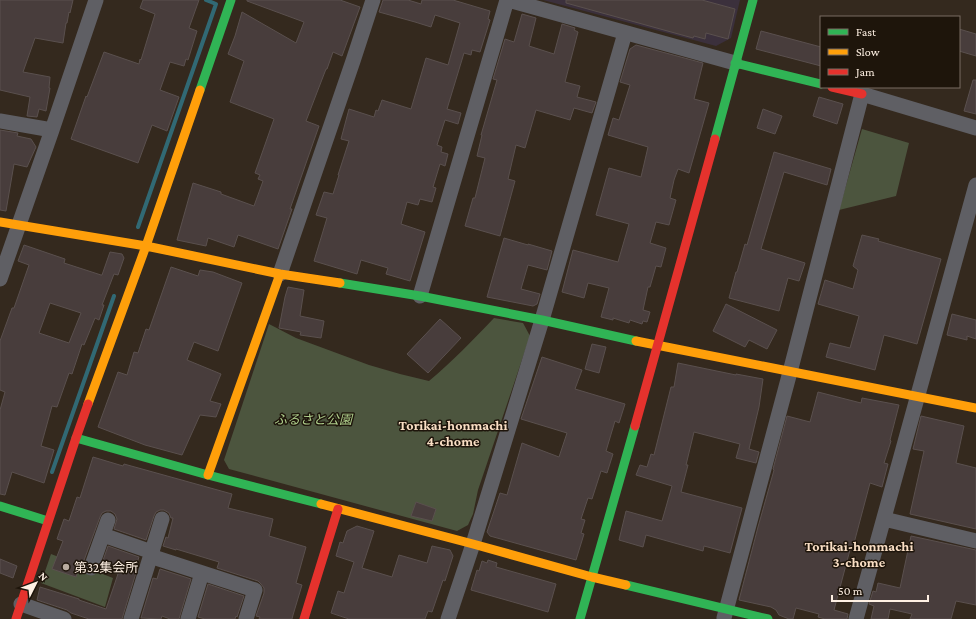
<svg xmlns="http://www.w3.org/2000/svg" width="976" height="619" font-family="'Crimson Pro','Noto Sans JP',serif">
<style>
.industrial{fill:#3b303c}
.green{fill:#4c553e}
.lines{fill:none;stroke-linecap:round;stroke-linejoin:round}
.stream{stroke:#316974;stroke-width:4}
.building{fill:#483d3c;stroke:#5a504e;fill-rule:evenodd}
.street{stroke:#5f5f64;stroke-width:15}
.fast{stroke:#30b455;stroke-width:9}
.slow{stroke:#ff9f0a;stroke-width:9}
.jam{stroke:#e5322d;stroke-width:9}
.poi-dot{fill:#b8ab9f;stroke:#1e150b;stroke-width:1.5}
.labels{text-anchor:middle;stroke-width:3;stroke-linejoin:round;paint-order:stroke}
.park-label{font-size:13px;font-style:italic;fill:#aece8b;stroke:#1e150b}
.poi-label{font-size:13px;fill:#fff1e4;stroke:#1e150b;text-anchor:start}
.neighbourhood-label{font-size:14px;font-weight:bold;fill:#fadfc5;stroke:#1e150b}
</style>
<rect width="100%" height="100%" fill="#34291e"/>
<!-- industrial -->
<path class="industrial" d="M543 0H740L731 38 716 46Z"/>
<!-- green -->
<path class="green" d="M862 129 909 143 896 196 839 210Z
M494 318 523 323 530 336 478 490 473 514 468 525 457 531 229 469 224 460 269 324 296 338 369 365 400 374 429 381C453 361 473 340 494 318Z
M51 554 113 578 105 607 41 583Z"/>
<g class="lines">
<!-- stream -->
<path class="stream" d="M138 227 216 4 206 0
M52 472 114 296"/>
</g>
<!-- building -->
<path class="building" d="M0 0H73L70 13 69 12 67 23H66L63 43 35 38 23 72 50 77 49 88H50L46 111 39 109 37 117 27 116 30 97 0 90Z
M143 0H199L189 28 197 31 188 60 186 59 184 66 170 62 160 90 179 97 167 131 152 125 138 163 71 139 86 96 87 97 104 52 139 64 140 59 141 60 155 14 140 8Z
M247 0H340L360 7 342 56 333 52 327 69H326L306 121 319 126 290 209H292L278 249 238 235 234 247 208 238 206 246 177 240 193 183 221 192V194L254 206 263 181 258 179 260 175 255 173 274 119 230 102 244 61 228 54 235 36 242 12 296 43 304 22 247 1Z
M383 0H408L421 4 422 0H453L490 11 488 19 490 20 480 52 472 50 471 55 464 53 447 109 461 113 458 124 445 120 437 145 442 147 441 152 448 154 445 166 440 164 433 187 436 188 432 202 420 199 418 205 407 202 401 224 425 232 410 281 386 274 388 268 361 260 357 274 314 261 327 218 316 215 324 192 333 194 339 175H338L349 141 341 139 349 109 374 117 376 110 378 111 382 100 411 109 426 58 448 65 460 23 435 15 431 27 415 22 379 12Z
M566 0H702L735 9 728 39 706 33 705 39 694 36 693 38 566 3Z
M522 14 536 18 529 46 554 54 562 24 575 28 574 30 578 32 565 82 580 86 577 97 596 102 592 113 574 108 570 120 536 110 525 148 516 145 508 179 515 181 500 236 465 226 473 198H475L485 158 477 156 482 135H481L497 80 493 79 505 39 514 42Z
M959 29 976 34V56L959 51Z
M761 31 821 47V66L756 49Z
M636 45 703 63 694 99 709 103 689 173 678 169 674 180 670 198 676 200 669 225 656 222 650 243 666 248 661 267 656 266 650 287H648L643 310 650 312 647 322 643 321 642 324 630 320 629 323 613 318V320L601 317 609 288 588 283 584 298 562 292 573 250 618 262 629 224 596 215 609 168 641 177 648 147 608 135 613 118 619 120 630 85 620 82 630 49Z
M973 80H976V114L964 111Z
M819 97 843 104 837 124 813 116Z
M763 109 782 116 775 134 757 128Z
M0 130 18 133 17 136 31 139 36 147 27 167 14 164 6 211 0 210Z
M774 152 831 169 827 185 784 172 761 249 805 263 799 281 788 278 779 311 729 298 736 272H737L745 244 747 245Z
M862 235 879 239 878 241 941 259 917 344 884 335 875 370 826 357 830 343 850 348 859 316 818 304 825 280 853 289 858 270 853 266Z
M504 238 528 245V244L552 251 547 270 528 265 521 289 540 294 537 304 533 306 487 297Z
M24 245 65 259 64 263 101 275H102L110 252 122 254 124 258 118 275 114 274 102 305H104L99 320 95 318 84 345 82 344 72 374 69 373 57 407 52 406 41 446 54 450 44 483 12 472 5 495 0 494V410L5 392 0 390V341L12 308H14L29 265 18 261ZM50 303 81 313 69 343 39 333Z
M171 267 198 276 200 270 213 272 242 283 218 351 194 342 187 360 221 374 210 401 221 404 216 417 200 415 182 455 145 445 98 427 118 372 127 375 134 352 138 353 146 329 149 330Z
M288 287 304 290 300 316 324 321 321 338 300 335 301 332 279 328 285 297Z
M726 304 777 330 767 349 749 340 745 347 713 331Z
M952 314 976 320V339L967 336V340L947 335Z
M440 319 461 338 428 373 407 354Z
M592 344 606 347 599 373 585 369Z
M542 357 582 370 575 389 625 404 619 423 615 421 606 451 613 454 607 473 601 471 592 499 588 498 581 519 585 520 581 533 584 534 576 560 490 536 487 532 500 493 507 495 522 443 559 457 567 433 521 419Z
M678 363 736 375V374L763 379 759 407 749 449 759 452 756 463 736 458 740 444 694 432 686 465H688L681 492 742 508 730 553 704 546 703 551 646 535 643 547 619 540 626 511 662 521 672 486 636 475 640 465 647 467 651 454 654 455 671 387H674Z
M818 392 861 403 862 398 899 405 890 440 891 441 884 463 888 464 882 487 870 483 853 547 851 546 834 610 848 614 847 619H825L818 617 819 614 796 608 793 619H789L779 615 776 610 771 607 739 600 758 527 774 470 773 469 787 416 810 422Z
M921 416 964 426 956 463 976 468V529L910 514 924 451 913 449Z
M93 457 123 466 124 464 232 494 228 508 273 519 269 536 306 547 296 583 302 585 293 615 292 619H259L260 617 256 616 264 593V588L261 584 258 581 217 568 219 562 176 549V550L163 546 166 537 168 538 173 518H171L169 513 164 510H160L156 512 154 516 146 540 114 529 117 519 115 514 111 511H106L102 513 100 517 83 563H81L76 577 52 569 63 541 57 539 64 519 69 521 77 497 80 498Z
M416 502 436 509 432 521 411 516Z
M357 526 374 531 362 568 392 577 399 555 427 563 432 546 450 550 453 556 445 581 443 580 432 612 428 611 425 619H349L331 613 338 591 344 593 354 562 336 556 340 542 343 543 347 531Z
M911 536 976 550V605L956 601 951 619H910L912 614 890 609 888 619H871L874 606 869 604 873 591 876 592 878 583 900 588Z
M108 546 139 557 136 566H138L122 619H89L71 613 67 610 37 600 40 587 79 599V600L106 609 118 574 100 569Z
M0 559 17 566 13 578 0 573Z
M488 560 497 563 496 567 556 584 548 612 471 590 477 570 479 571 482 561 487 563Z
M160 569 191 579 179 619H170L162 616 161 619 141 618 153 578 157 579Z
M208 584 244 596 237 617 236 616 235 619H205L198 617Z"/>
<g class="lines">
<!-- street -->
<path class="street" d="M508 0 735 63
M0 121 52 130
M280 274 353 61 373 0
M0 279 52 130 96 0
M420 296 507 0
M884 519 976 541
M103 535 152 552
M150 556 255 590 246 619
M91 568 108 520
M21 604 64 619
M724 618 790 372 862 94 976 128
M131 619 162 519
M188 619 202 573
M448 619 473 544 542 320 625 33
M856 619 976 185"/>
<!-- fast -->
<path class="fast" d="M735 63 821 84
M200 90 231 0
M715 139 753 0
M340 283 420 296 542 320 636 341
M76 438 208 475 321 504
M0 506 48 521
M626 585 768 619
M580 619 635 426"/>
<!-- slow -->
<path class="slow" d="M0 222 146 246 280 274 340 283
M636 341 976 408
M88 404 146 246 200 90
M208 475 280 274
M321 504 473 544 592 577 626 585"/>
<!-- jam -->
<path class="jam" d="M832 87 862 94
M635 426 715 139
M16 619 76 438 88 404
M304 619 338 509"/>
</g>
<!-- markers -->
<circle class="poi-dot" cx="66" cy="567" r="4"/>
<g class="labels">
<!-- park labels -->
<g class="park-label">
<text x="313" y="424">ふるさと公園</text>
</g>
<!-- poi labels -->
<g class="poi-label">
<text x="74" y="572">第32集会所</text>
</g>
<!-- neighbourhood labels -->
<g class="neighbourhood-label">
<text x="453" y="430">Torikai-honmachi<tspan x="453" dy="16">4-chome</tspan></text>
<text x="859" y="551">Torikai-honmachi<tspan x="859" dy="16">3-chome</tspan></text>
</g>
</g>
<!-- legend -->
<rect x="820" y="16" width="140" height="72" fill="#1e150b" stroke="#786d62"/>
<rect x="828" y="29" width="20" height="6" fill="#30b455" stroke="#786d62"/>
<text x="856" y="36" font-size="12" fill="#fff1e4">Fast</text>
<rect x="828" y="49" width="20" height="6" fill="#ff9f0a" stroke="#786d62"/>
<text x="856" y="56" font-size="12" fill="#fff1e4">Slow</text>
<rect x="828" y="69" width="20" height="6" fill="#e5322d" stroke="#786d62"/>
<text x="856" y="76" font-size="12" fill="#fff1e4">Jam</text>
<!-- north arrow -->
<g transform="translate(36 583) rotate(48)" stroke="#1e150b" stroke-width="3" paint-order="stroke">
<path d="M0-3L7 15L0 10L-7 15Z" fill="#fff1e4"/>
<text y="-6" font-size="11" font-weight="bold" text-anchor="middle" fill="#fff1e4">N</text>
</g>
<!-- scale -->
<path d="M832 595v6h96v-6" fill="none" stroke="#fff1e4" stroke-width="2"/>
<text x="838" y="595" font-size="12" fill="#fff1e4" stroke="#1e150b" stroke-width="3" paint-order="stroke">50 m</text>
</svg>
